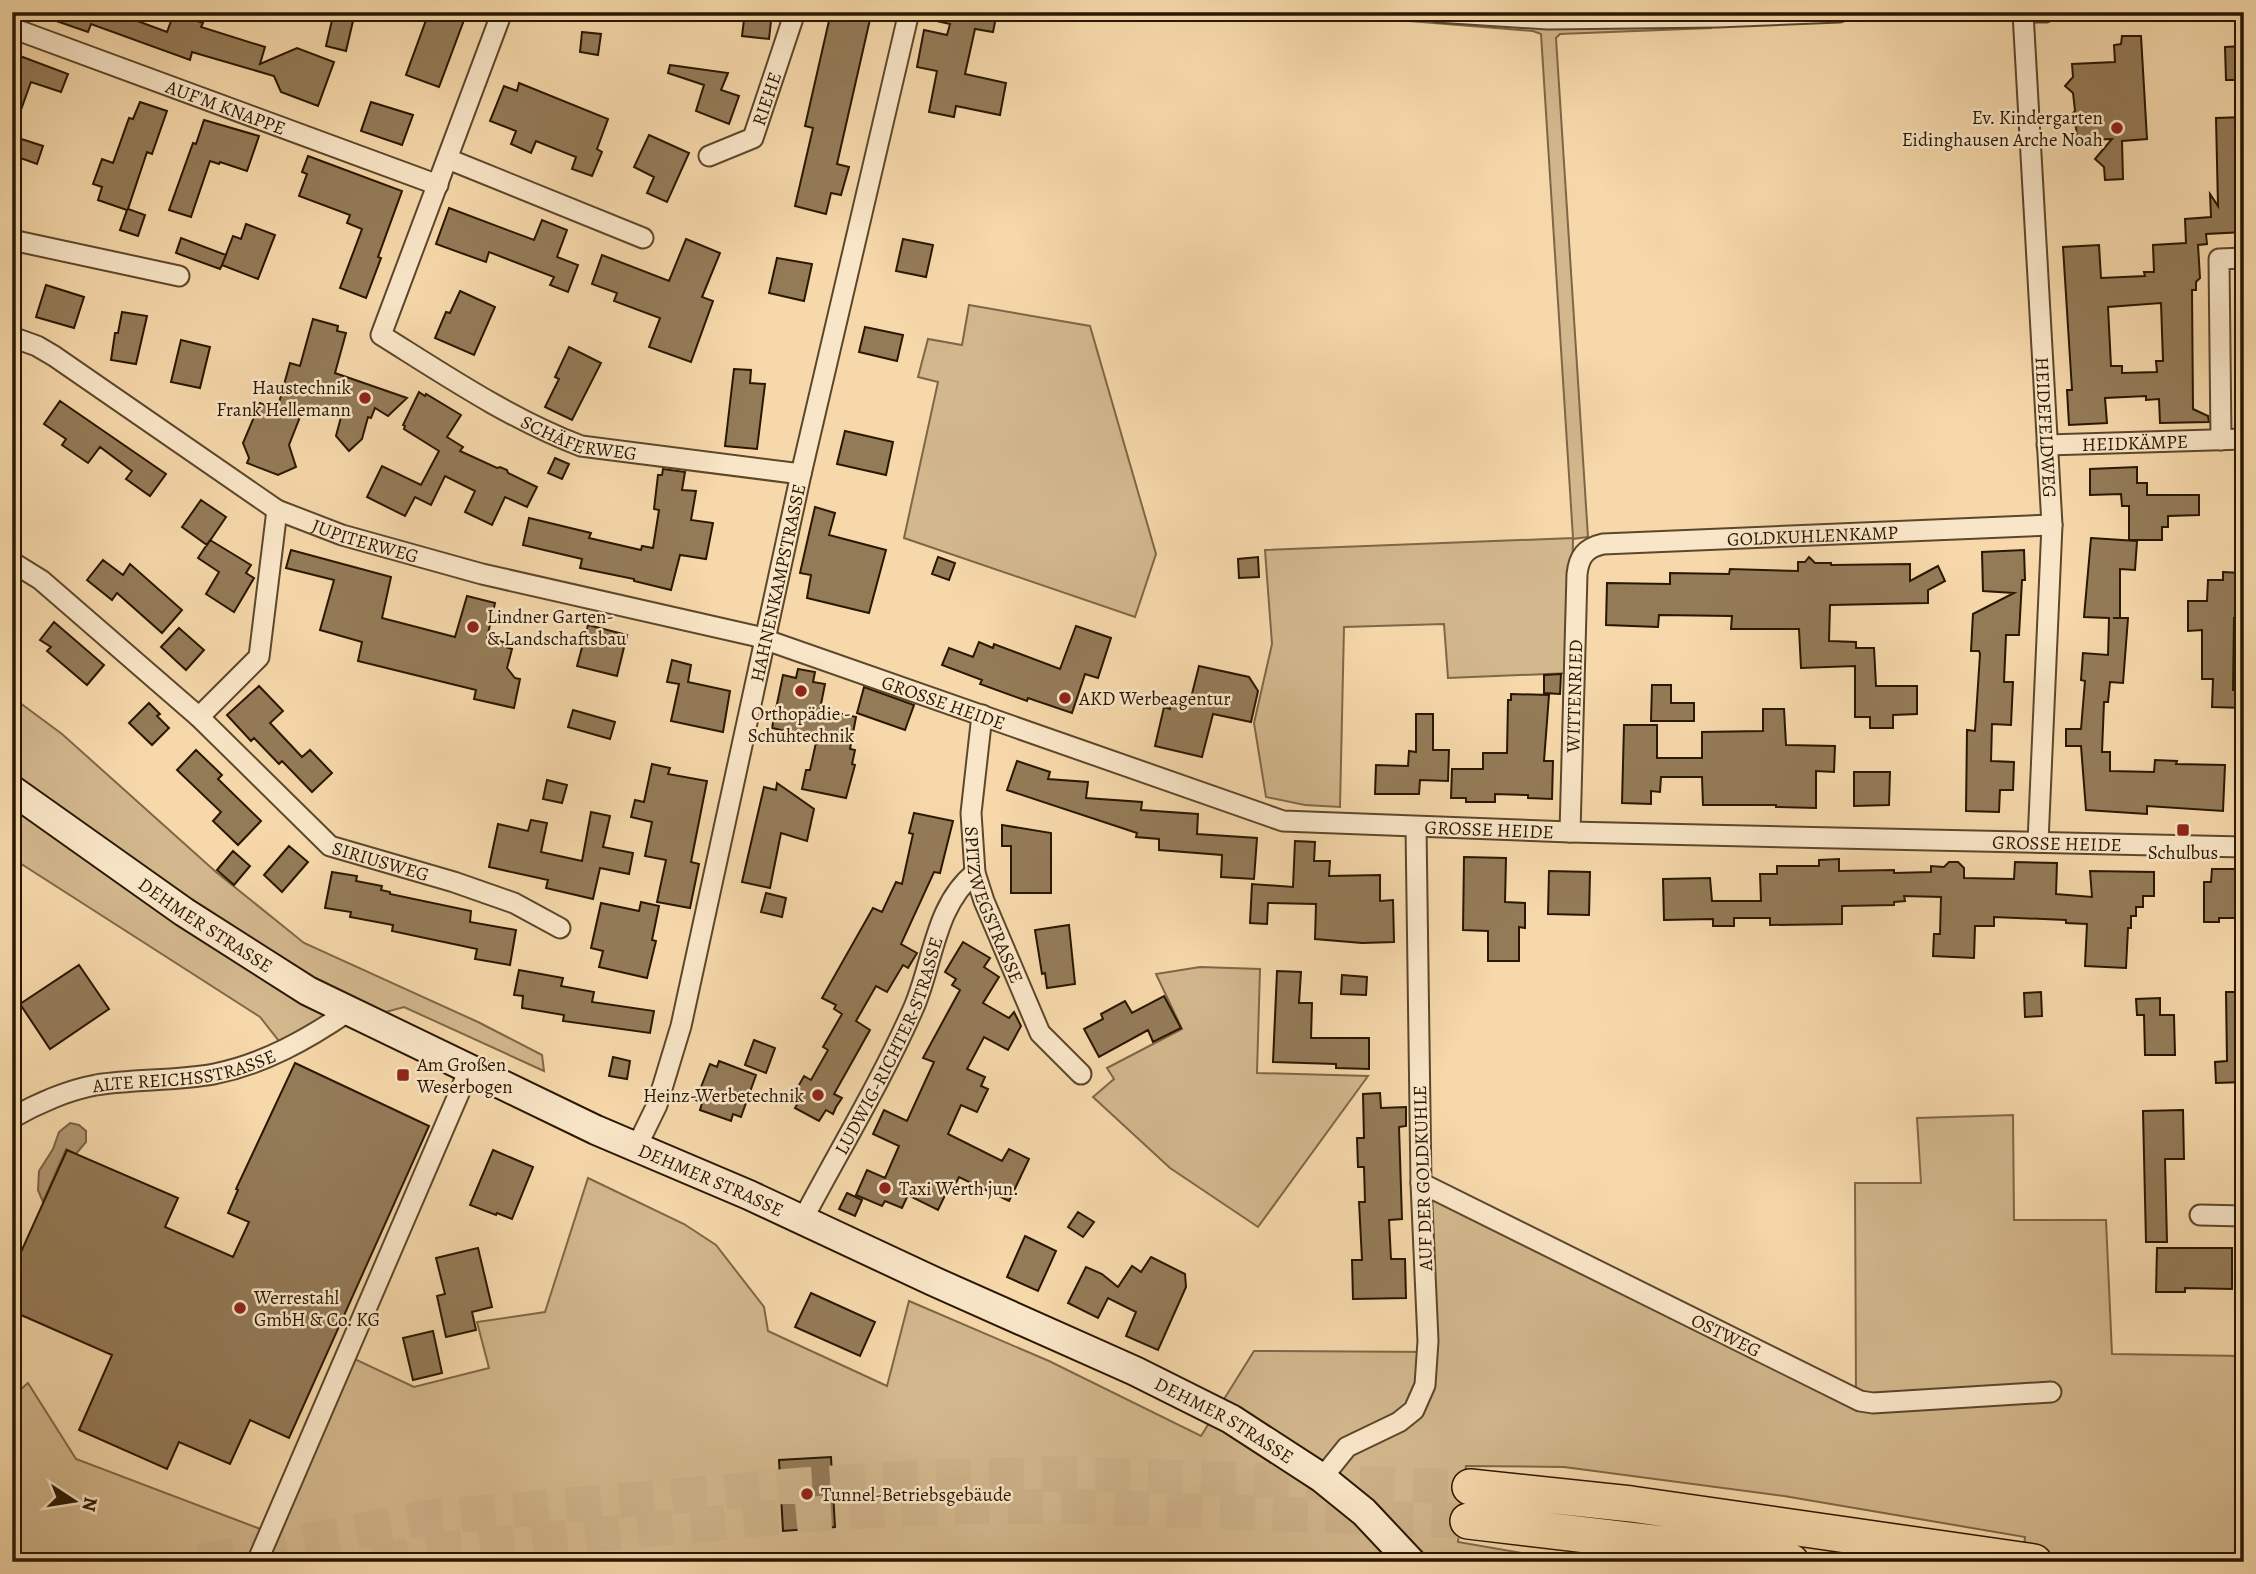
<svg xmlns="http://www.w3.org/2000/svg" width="2256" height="1574" font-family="Alegreya,serif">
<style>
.green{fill:#d3b78d;stroke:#7e6746;stroke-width:2}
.water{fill:#b09670;stroke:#7a6343;stroke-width:2}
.building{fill:#947b58;stroke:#291700;stroke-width:2;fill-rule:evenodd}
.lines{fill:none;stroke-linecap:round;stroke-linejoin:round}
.highway-tunnel{stroke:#cdb188;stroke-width:35;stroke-dasharray:35 18;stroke-linecap:butt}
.street-casing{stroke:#5c472a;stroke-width:23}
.secondary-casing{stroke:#291700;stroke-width:32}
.highway-casing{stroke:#291700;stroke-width:38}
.street{stroke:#f9e6c8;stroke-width:19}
.secondary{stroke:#f9e6c8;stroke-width:28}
.highway{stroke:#f6d8aa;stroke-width:35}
.poi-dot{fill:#8f2418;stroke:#f9e6c8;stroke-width:2.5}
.labels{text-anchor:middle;stroke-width:5;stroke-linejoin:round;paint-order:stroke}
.street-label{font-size:19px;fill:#291700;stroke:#f9e6c8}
.poi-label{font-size:19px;fill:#291700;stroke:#f9e6c8;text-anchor:start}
</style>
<rect width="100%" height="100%" fill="#f6d8aa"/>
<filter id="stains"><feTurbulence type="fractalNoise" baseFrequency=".00286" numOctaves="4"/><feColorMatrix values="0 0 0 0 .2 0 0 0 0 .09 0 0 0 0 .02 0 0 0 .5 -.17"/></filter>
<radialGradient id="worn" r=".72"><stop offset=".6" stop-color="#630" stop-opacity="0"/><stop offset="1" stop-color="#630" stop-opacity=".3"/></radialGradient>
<!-- green -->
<path class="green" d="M1298 12H1709L1711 28 1560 34 1556 38 1588 537 1573 539 1570 673 1448 678 1444 624 1344 627 1340 807 1305 805 1266 797 1254 723 1272 644 1265 550 1573 538 1541 34 1533 31Z
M969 305 1090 326 1156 554 1135 617 904 538 938 382 918 377 928 339 962 345Z
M12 697 62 734 216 872 304 943 478 1022 542 1055 544 1071 404 1007 279 1041 260 1017 12 858Z
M1200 967 1260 969 1257 1073 1368 1076 1258 1227 1170 1168 1093 1097 1114 1079 1107 1068 1182 1029 1156 974Z
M2013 1115 2014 1220H2106L2112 1354 2244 1356V1562H2022L2025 1537 1784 1496 1564 1467 1466 1466 1458 1542 1574 1562H12V1397L28 1383 76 1459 263 1530 342 1353 414 1387 489 1368 477 1322 545 1312 588 1178 684 1224 716 1245 764 1307 768 1331 887 1386 909 1301 1049 1361 1201 1436 1254 1351 1436 1352 1429 1179 1856 1393 1855 1183H1921L1917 1118Z"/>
<!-- water -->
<path class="water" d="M70 1123 79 1125 86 1131V1142L76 1154 66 1149 43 1202 38 1190 39 1171 53 1149 59 1132Z"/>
<!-- building -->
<path class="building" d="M39 12H125L124 16 167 32 174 13 203 23 201 27 265 47 260 64 297 48 334 62 318 106 281 92 274 76 192 52 190 60 91 24 88 32 39 15Z
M429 12H467L439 87 406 75Z
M745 12H772L769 39 742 36Z
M831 12H859L871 15 837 164 849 167 841 195 831 193 826 214 795 206 813 128 805 126Z
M933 12H997L993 32 975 29 965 74 1006 83 1000 115 956 106 954 117 929 112 937 71 917 67 924 30 947 35 950 24 932 20Z
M333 16 353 21 346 51 326 46Z
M582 32 601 34 598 55 580 52Z
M2122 36H2141L2147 139 2122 141 2123 179 2105 180 2104 167 2095 159 2112 139 2077 140 2076 127 2067 119 2075 111 2073 93 2065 86 2073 77 2072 64 2115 62 2114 45 2121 44Z
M2244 46V80H2226L2225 47Z
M12 53 68 74 61 92 31 82 14 129 12 128Z
M670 65 728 73 721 90 739 96 729 124 696 111 704 85 668 73Z
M519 83 608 119 597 149 602 152 592 176 572 169 576 157 536 141 531 153 511 144 516 131 490 121 504 86 517 91Z
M140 102 167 111 152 154 147 152 128 209 145 215 138 236 120 230 127 210 98 200 102 187 93 184 102 159 113 163 129 118 133 119Z
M371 102 413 115 402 145 361 131Z
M2244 117V232L2206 234 2207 244 2198 245 2200 278 2196 282V290H2192L2193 409 2208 416 2209 422 2160 423 2159 399 2146 400V396L2105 398 2107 423 2069 425 2067 390H2072L2063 247 2099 245 2101 278 2145 276 2144 272H2154L2153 245 2186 243 2185 219 2211 217 2210 194 2218 206 2216 118ZM2161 303 2163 361H2156L2157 372 2122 373V366H2111L2108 307Z
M204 120 259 136 247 171 220 162 219 164 210 161 191 217 169 210 193 143 196 144Z
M649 135 689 153 667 202 647 193 654 177 634 167Z
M12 136 43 146 37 164 12 155Z
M308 156 402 191 378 257 381 258 366 298 340 288 362 229 347 223 350 215 299 196 307 174 302 172Z
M449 208 534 240 542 220 567 230 557 257 578 265 568 292 550 285 554 277 489 252 486 262 436 244Z
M246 224 275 235 258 279 222 265 220 269 176 253 181 238 226 255 222 265 233 236 241 239Z
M686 239 720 253 702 297 713 301 691 362 649 347 660 318 614 301 617 293 592 284 602 255 669 281Z
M903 239 933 245 926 277 896 271Z
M777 258 812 264 804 301 769 293Z
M46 285 84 297 74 328 36 317Z
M460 291 495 307 474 355 435 338 446 312 450 313Z
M122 312 147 316 136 364 111 360 115 333H118Z
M313 319 338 326 337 331 346 333 335 373 407 398 388 416 375 408 371 418 368 417 362 439 349 451 336 436 341 417 304 407 289 445 296 467 278 475 247 463 249 458 243 443 260 403 277 410 290 363 300 366Z
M865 327 903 335 897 361 859 352Z
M181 340 210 347 200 388 171 382Z
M569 347 601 363 572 420 545 407 559 379 555 377Z
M734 369 751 370 750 383 765 384 757 449 725 446Z
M419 392 425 396 426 394 461 415 447 437 463 447 460 451 497 468 500 467 507 470 508 473 537 487 527 507 505 497 492 525 465 512 475 491 445 476 431 505 415 497 405 516 367 497 382 466 421 485 439 451 404 429 405 426 403 425Z
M60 401 166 474 150 496 126 479 132 471 100 447 88 463 62 445 66 439 44 424Z
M845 431 893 442 886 475 837 464Z
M555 458 569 464 562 479 548 473Z
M2137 467V483H2147V495H2199V515L2168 516V527H2162V540H2129V506H2122L2121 494 2090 495V469Z
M663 469 685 472 682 490 696 491 691 520 713 523 706 559 680 555 671 590 634 581V579L580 568 582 559 523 545 529 518 591 533 589 538 641 550 642 546 653 548 659 510 654 509 658 475H662Z
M201 500 226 517 207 545 182 527Z
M815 507 835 513 829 535 886 550 869 613 807 598 811 575 800 573Z
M2091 538 2137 541 2135 570 2120 569V618H2113H2128L2123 683 2110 682 2108 702H2104L2102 752H2110V771L2154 772 2155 760 2177 761 2176 764 2225 765 2223 811 2147 806V814L2086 810 2081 746H2066V729H2081L2085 681 2081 680 2083 653 2108 655 2109 618 2084 617Z
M210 540 251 565 246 573 254 578 234 612 206 594 219 572 198 558Z
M291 550 391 577 382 618 455 637 467 596 495 603 487 638 507 643 506 647 512 649 507 668 515 678 520 679 514 708 474 699 476 690 358 661 362 642 320 630 334 580 286 568Z
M2024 550 2025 580H2022L2019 635H2006L2004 682H2013L2011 725 1992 724 1991 761 2014 762 2013 790H2000L1999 812 1966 811 1967 730 1975 731 1980 654 1979 651H1971L1973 614 2014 593 1983 591 1982 552Z
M938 557 955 563 949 580 932 574Z
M1258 557 1259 577 1239 578 1238 559Z
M1809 557 1815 563H1831V565L1910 564V581L1938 566 1945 581 1928 590V603L1830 605 1829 641 1856 642V648H1874L1876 686H1917V714L1893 715V728H1870V717H1855V666L1801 668 1799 629H1731L1732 616 1659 615 1658 627 1606 625 1607 583 1670 584V573L1729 574 1730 569 1798 571V562H1805Z
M103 560 123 575 130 564 182 610 162 633 117 593 112 600 87 580Z
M2223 572 2241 573 2239 618H2234L2233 690H2244V708L2212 707 2213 679H2202V630L2188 631V601H2207L2208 580H2223Z
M54 622 104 665 87 685 47 651 51 647 40 640Z
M588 625 627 635 617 676 577 666Z
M1076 626 1111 638 1098 678 1085 674 1072 713 1028 698 1027 701 980 684 982 680 942 665 949 648 973 657 979 642 993 648 994 644 1060 669Z
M179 628 204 650 186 670 161 647Z
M672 660 691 665 688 682 730 691 723 732 671 721 679 684 667 682Z
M1199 666 1249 677 1258 691 1251 722 1213 714 1202 757 1155 746 1164 707 1170 709 1172 702 1189 706Z
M798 669 815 672 813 682 825 684 820 709 856 717 850 749 855 750 852 764 855 765 846 798 802 789 806 770H810L817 738 772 728 783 675 796 678Z
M1561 674 1560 694 1544 693V675Z
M1652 685H1671V703H1694V721H1651Z
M259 686 283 711 270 723 302 757 310 750 332 773 312 792 282 761 279 764 254 738 251 741 227 715Z
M864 687 914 705 905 730 857 713Z
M1511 694 1549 695 1544 761H1553L1552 799 1528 798V795L1495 794V802H1466V798H1451L1452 769H1483V753H1507L1508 700H1511Z
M149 703 160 714 157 716 169 728 152 745 129 723Z
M1763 709H1784L1786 745 1835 746 1834 772 1816 771V808L1776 807V805H1703L1702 777H1661L1660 792 1651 791V804L1622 803 1624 725H1657V758H1702V732L1763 731Z
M573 710 615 722 610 739 568 727Z
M1416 714H1433V750H1449L1448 781 1420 780 1419 794H1375L1376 765 1408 766 1409 751 1416 752Z
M196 750 222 775 218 779 261 821 238 845 213 821 221 812 177 770Z
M1017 761 1050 772 1048 779 1088 782 1086 798 1142 802 1141 810 1198 814 1197 834 1257 838 1254 879 1221 877 1222 855 1159 850V839L1136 837 1137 833 1007 790Z
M652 764 670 768 668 774 707 781 691 862 699 864 690 908 657 902 666 860 645 856 652 822 631 817 635 800 644 802Z
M1854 772H1890L1889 805 1854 806Z
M547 780 567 785 562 803 543 799Z
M777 783 814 809 807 841 781 833 770 888 742 882 764 787 776 790Z
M591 812 610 816 603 847 633 853 629 874 600 868 593 899 546 888 548 880 489 867 498 824 528 831 531 820 547 823 541 852 582 861Z
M914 813 953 821 940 873 934 872 901 944 917 953 908 968 903 965 887 992 876 986 856 1021 870 1030 834 1094 842 1098 836 1107 833 1114 826 1110 819 1121 795 1108 802 1096 795 1092 804 1076 811 1080 828 1050 823 1047 842 1014 834 1009 836 1005 822 998 873 908 882 912 896 882 902 884 913 834 909 833Z
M1002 825 1051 833V893H1011V846H1002Z
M1295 841 1315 842 1314 861H1330L1329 876 1380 875V901L1393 900 1394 942 1362 943 1315 939 1316 904 1268 903 1267 924 1250 923 1252 884 1293 887Z
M289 846 308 862 282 892 264 875Z
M233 851 250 866 234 885 217 870Z
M1464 857 1506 858 1505 902 1525 903V928L1519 927V961H1488V931L1463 930Z
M1839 859V871L1894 870V873L1931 872V866L1944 867 1949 862H1958L1964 868V878L2014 879 2015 862 2057 863 2056 894 2092 897 2090 871 2154 872V896H2143V907H2136V916H2131V928H2128L2126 968 2085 966 2087 924 2066 923V920L1994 917V926H1975L1974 958 1933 956 1934 934H1940L1941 897 1904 896 1905 901 1894 902V905L1842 906V924L1770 925V918H1734V926H1713V919L1664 920 1663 879 1710 878 1712 901H1761L1760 874H1777V866H1819V860Z
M2212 869H2244L2242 918H2219V922H2204V882H2211Z
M1549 871 1590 872 1589 915 1548 914Z
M332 872 357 876 356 881 382 886 381 890 390 892V894L471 911 470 922 516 930 510 965 475 959 477 949 392 931 393 925 350 917 351 912 325 908Z
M766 893 786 898 782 917 761 912Z
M641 902 659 906 652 940 656 941 647 978 599 967 603 951 591 948 601 903 639 911Z
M1069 925 1075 984 1047 988 1045 973 1042 974 1035 930Z
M963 942 990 958 984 967 999 977 983 1003 1009 1018 1014 1012 1021 1026 1008 1050 984 1037 967 1069 985 1077 981 1086 988 1089 977 1112 961 1105 948 1134 1002 1161 1009 1149 1029 1159 1009 1201 959 1177 953 1189 949 1187 938 1210 908 1195 902 1208 885 1201 882 1206 856 1195 867 1170 885 1178 899 1146 873 1134 884 1110 907 1121 934 1062 923 1058 960 990 952 985 956 979 945 972Z
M79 965 109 1009 50 1049 20 1004Z
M519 970 563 978 561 986 594 992 592 1002 654 1011 650 1033 563 1021 564 1015 522 1008 523 996 514 995Z
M1277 971 1301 972 1299 1003H1312L1311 1038H1369V1069L1336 1068V1064L1273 1062Z
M1342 975 1367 977 1366 995 1341 994Z
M2041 992 2042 1016 2025 1017 2024 993Z
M2226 992H2244V1082L2216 1083 2215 1062 2227 1061Z
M1164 996 1181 1028 1153 1042 1148 1030 1099 1057 1084 1029 1103 1019 1101 1014 1125 1001 1132 1013Z
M2160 998V1015H2174L2175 1055H2145L2144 1015H2137L2136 999Z
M754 1040 775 1048 766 1073 745 1065Z
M613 1057 630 1061 627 1079 609 1076Z
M719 1061 756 1075 741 1117 733 1114 731 1121 700 1110 702 1103 696 1100 710 1064 717 1067Z
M295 1063 429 1126 289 1438 250 1420 230 1464 179 1442 167 1469 79 1430 112 1355 12 1311V1272L67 1150 178 1198 165 1227 233 1257 249 1222 228 1213 238 1190 236 1189Z
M1380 1093 1381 1108 1406 1107V1126L1399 1127 1402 1219 1389 1220 1391 1259H1405L1406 1298 1353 1299 1352 1260H1362L1359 1202H1365L1364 1167H1358L1357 1138H1364L1363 1094Z
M2183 1110 2184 1159H2165L2167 1242H2146L2143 1111Z
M493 1150 533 1167 512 1219 497 1213 496 1215 470 1205Z
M847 1193 862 1200 855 1216 839 1209Z
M1078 1212 1094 1222 1083 1237 1068 1227Z
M1025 1236 1056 1251 1038 1291 1007 1277Z
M478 1248 492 1307 472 1312 476 1330 446 1337 437 1296 445 1294 436 1258Z
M2157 1248H2232V1289L2185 1288V1292H2156Z
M1151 1257 1185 1274 1186 1287 1158 1350 1126 1336 1136 1312 1108 1298 1098 1318 1068 1303 1086 1267 1102 1274 1118 1287 1132 1266 1141 1272Z
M811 1293 875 1322 860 1356 795 1327Z
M433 1331 442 1373 413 1380 403 1338Z
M831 1457 835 1527 783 1531 779 1460Z"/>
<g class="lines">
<!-- highway-tunnel -->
<path class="highway-tunnel" d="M200 1562 423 1518 802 1485 927 1477 1068 1474 1470 1487
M375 1562 442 1549 812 1514 940 1507 1071 1506 1468 1521"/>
<defs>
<g id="street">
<path id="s1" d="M502 12 381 335C445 375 510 419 581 446L801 474"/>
<path d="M1437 12 1548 19 1717 17 1839 12"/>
<path d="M2019 12H2045"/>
<path id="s2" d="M2023 13 2052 525 2038 842"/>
<path id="s3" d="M12 28 438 185"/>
<path id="s4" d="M709 156 753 138 795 12"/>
<path d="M448 159 643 238"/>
<path d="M12 240 179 276"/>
<path id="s5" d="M12 337 37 346 54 356 277 510 342 535 482 574 755 636 1283 821 1570 832 2244 847"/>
<path d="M2221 440 2219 259 2244 258"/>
<path id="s6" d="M2047 445 2244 439"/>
<path id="s7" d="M12 562 41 580 199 717 330 846 454 882 514 903 560 928"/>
<path id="s8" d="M982 715 971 813 975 873 984 901 1040 1033 1081 1074"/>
<path d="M199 717 259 657 277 510"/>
<path id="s9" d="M1570 832 1577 574C1579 557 1585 548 1603 544L2052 525"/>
<path id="s10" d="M12 1118C36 1104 68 1090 96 1085 135 1079 175 1081 214 1074 264 1064 308 1039 349 1011"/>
<path id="s11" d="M636 1148 657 1105 681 1026 801 474 909 12"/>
<path id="s12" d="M1421 1183 1860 1401 1873 1403 2051 1392"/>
<path d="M2200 1215 2244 1216"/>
<path id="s13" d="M803 1219C840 1149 882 1080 914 1007 933 963 935 905 975 873"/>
<path d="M1322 1478 1347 1447 1399 1422 1414 1410 1425 1385 1428 1341 1421 1183 1416 827"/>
<path d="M257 1562 469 1070"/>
</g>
<g id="secondary">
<path id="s14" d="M12 790 184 912 308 991 596 1130 749 1195 933 1281 1135 1371 1231 1419 1322 1478 1364 1512 1411 1562"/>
</g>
<path id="highway" d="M1470 1487 1631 1504 2034 1562
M1468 1521 1714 1550 1791 1562"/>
</defs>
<!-- street casing -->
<use href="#street" class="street-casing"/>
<!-- secondary casing -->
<use href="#secondary" class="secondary-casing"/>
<!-- highway casing -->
<use href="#highway" class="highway-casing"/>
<!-- street -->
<use href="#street" class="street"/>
<!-- secondary -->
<use href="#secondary" class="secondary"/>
<!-- highway -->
<use href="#highway" class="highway"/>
</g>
<!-- markers -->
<g class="poi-dot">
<circle cx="2117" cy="128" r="7"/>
<circle cx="365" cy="398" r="7"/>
<circle cx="473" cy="627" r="7"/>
<circle cx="801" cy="691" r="7"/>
<circle cx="1065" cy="698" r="7"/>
<rect x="2176" y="823" width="14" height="14" rx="3.5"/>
<rect x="396" y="1068" width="14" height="14" rx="3.5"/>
<circle cx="818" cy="1095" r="7"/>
<circle cx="885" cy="1188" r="7"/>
<circle cx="240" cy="1308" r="7"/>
<circle cx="807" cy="1494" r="7"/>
</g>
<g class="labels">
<!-- street labels -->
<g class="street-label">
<text dy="7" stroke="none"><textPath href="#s4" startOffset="89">RIEHE</textPath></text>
<text dy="7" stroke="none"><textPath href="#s3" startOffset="228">AUF'M KNAPPE</textPath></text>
<text dy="7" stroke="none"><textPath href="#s2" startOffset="415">HEIDEFELDWEG</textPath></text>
<text dy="7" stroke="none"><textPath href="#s1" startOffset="570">SCHÄFERWEG</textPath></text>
<text dy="7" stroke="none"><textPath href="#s6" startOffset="88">HEIDKÄMPE</textPath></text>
<text dy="7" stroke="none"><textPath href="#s9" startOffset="511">GOLDKUHLENKAMP</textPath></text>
<text dy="7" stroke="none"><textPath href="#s5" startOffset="411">JUPITERWEG</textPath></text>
<text dy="7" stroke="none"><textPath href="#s11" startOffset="584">HAHNENKAMPSTRASSE</textPath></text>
<text dy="7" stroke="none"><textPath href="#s9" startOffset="136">WITTENRIED</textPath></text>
<text dy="7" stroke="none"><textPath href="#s5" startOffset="1012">GROSSE HEIDE</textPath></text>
<text dy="7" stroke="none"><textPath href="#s5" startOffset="1578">GROSSE HEIDE</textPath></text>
<text dy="7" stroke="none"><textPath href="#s5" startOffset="2146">GROSSE HEIDE</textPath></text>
<text dy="7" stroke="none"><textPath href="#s7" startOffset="480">SIRIUSWEG</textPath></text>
<text dy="7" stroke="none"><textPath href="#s8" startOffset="194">SPITZWEGSTRASSE</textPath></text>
<text dy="7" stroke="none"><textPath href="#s14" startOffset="236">DEHMER STRASSE</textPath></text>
<text dy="7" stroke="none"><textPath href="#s13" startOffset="194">LUDWIG-RICHTER-STRASSE</textPath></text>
<text dy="7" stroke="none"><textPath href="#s10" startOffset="180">ALTE REICHSSTRASSE</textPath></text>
<text transform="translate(1422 1178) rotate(-92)" y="7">AUF DER GOLDKUHLE</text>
<text dy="7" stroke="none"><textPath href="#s14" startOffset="803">DEHMER STRASSE</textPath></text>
<text dy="7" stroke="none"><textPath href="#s12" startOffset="341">OSTWEG</textPath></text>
<text dy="7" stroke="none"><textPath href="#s14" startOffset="1370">DEHMER STRASSE</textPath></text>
</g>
<!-- poi labels -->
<g class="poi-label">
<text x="2103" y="124" text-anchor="end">Ev. Kindergarten<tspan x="2103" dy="22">Eidinghausen Arche Noah</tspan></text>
<text x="351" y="394" text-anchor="end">Haustechnik<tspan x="351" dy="22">Frank Hellemann</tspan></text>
<text x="487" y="623">Lindner Garten-<tspan x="487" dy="22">&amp; Landschaftsbau</tspan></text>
<text x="1079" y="705">AKD Werbeagentur</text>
<text x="801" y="720" text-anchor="middle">Orthopädie -<tspan x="801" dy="22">Schuhtechnik</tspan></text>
<text x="2183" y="859" text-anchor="middle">Schulbus</text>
<text x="417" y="1071">Am Großen<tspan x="417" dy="22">Weserbogen</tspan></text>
<text x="804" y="1102" text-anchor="end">Heinz-Werbetechnik</text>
<text x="899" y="1195">Taxi Werth jun.</text>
<text x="254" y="1304">Werrestahl<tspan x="254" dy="22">GmbH &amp; Co. KG</tspan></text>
<text x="821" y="1501">Tunnel-Betriebsgebäude</text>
</g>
</g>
<!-- margin -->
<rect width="2256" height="1574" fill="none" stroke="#f6d8aa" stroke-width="42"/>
<rect x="14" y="14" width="2228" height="1546" fill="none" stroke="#291700" stroke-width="3.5"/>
<rect x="21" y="21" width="2214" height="1532" fill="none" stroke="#291700" stroke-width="2"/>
<!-- north arrow -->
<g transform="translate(74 1501) rotate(102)" stroke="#f9e6c8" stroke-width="5" paint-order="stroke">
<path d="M0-5L12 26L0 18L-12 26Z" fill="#291700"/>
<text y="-10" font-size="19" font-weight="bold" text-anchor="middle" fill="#291700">N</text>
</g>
<rect width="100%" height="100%" filter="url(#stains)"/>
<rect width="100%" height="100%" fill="url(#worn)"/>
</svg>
